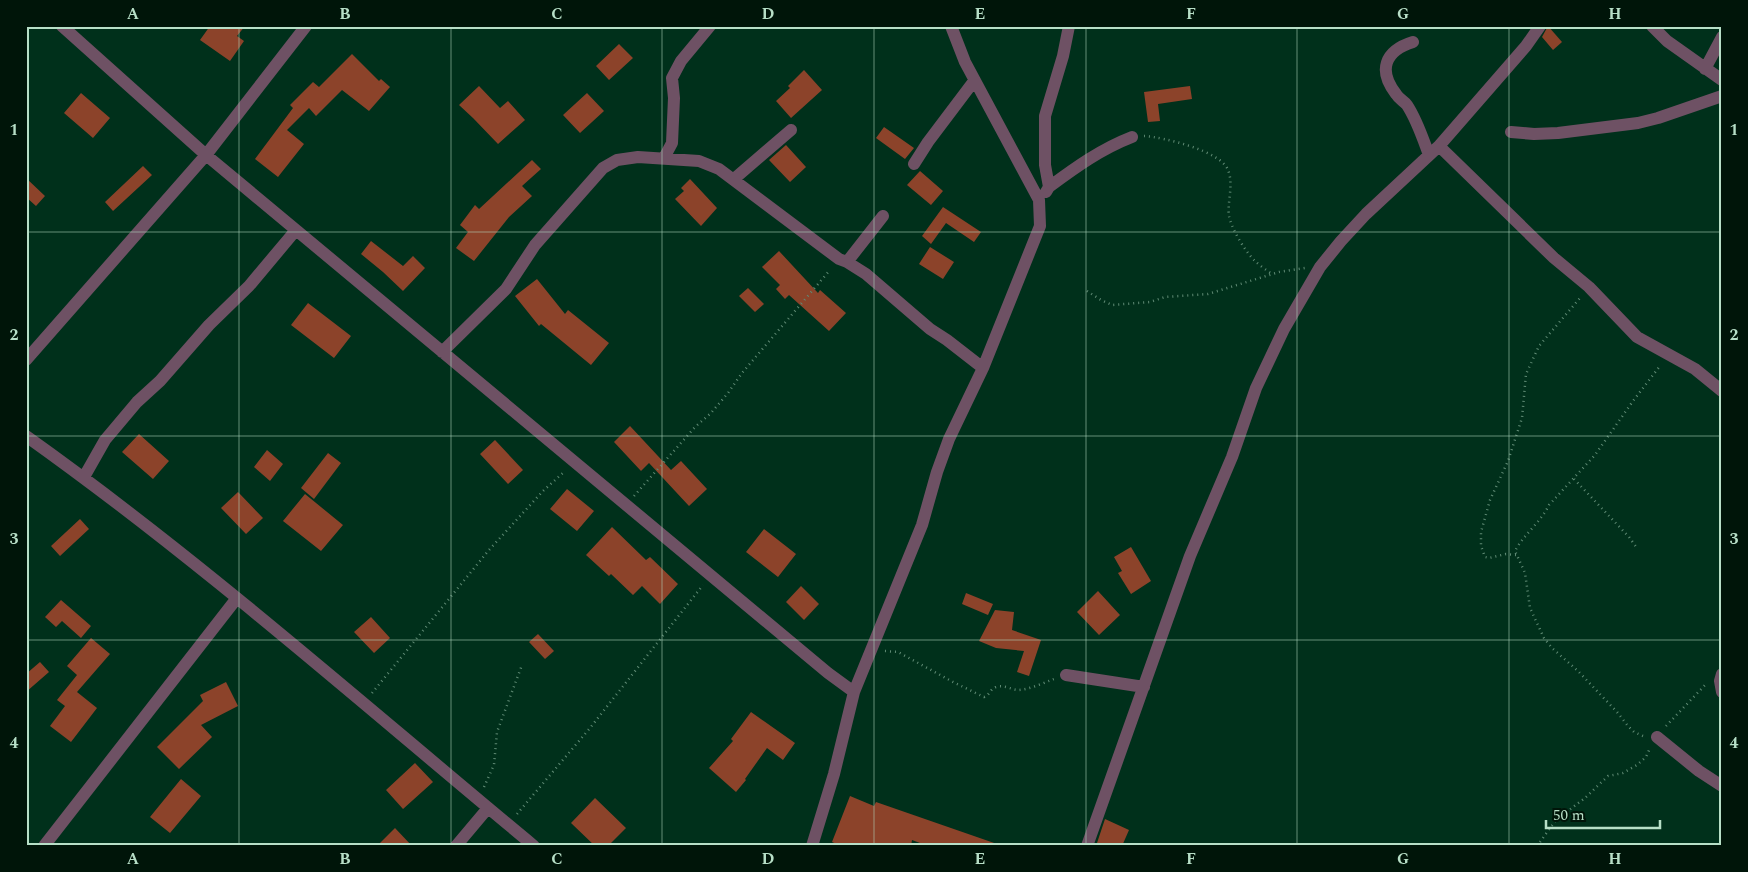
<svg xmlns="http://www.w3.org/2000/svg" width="1748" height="872" font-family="Spectral,serif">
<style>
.building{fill:#8c432a}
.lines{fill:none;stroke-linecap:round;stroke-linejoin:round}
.path{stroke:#5f8b75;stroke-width:2.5;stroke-dasharray:1 4;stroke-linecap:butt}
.minor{stroke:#6e5164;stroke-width:12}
.grid{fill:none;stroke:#b7dfc7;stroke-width:1;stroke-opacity:0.55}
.neatline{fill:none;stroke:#b7dfc7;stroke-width:2}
.grid-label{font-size:16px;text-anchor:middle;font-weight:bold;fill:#b7dfc7}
</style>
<rect width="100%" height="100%" fill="#00301b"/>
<!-- building -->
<path class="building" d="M210 26H245L237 36 244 41 230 61 200 40Z
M1548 26 1562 42 1553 50 1542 37Z
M619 44 633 58 609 80 596 66Z
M352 54 379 81 381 79 390 87 369 111 342 90 316 116 309 108 287 130 304 144 278 177 255 159 293 108 290 105 313 82 319 87Z
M804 70 822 90 791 118 776 101 790 88 788 86Z
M479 86 500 108 508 101 525 120 498 144 473 118 459 105Z
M1190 86 1192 99 1158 104 1160 121 1148 122 1144 92Z
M81 93 110 118 93 138 64 113Z
M587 93 604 111 580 133 563 115Z
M884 127 914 148 905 159 876 138Z
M786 145 806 167 790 182 769 160Z
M532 160 541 169 522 186 532 196 509 217 474 261 456 248 468 232 460 225 475 205 479 209Z
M143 166 152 175 113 211 105 202Z
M920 171 943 191 931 205 907 185Z
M26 178 45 196 36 206 26 197Z
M690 179 717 208 701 226 675 199 684 191 681 188Z
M943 207 981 232 974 242 946 223 931 244 922 236Z
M371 241 403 266 413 256 425 268 403 291 383 272 361 254Z
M930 247 954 262 943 279 919 264Z
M779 251 818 293 820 290 846 313 829 331 789 295 785 299 776 289 780 285 762 267Z
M537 279 565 314 568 310 609 343 591 365 541 324 539 326 515 296Z
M748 288 764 304 755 312 739 296Z
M308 303 351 336 334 358 291 325Z
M630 426 671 470 681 461 707 489 689 506 649 463 641 471 614 442Z
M139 434 169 461 153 479 122 452Z
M495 440 523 470 508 484 480 454Z
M267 450 283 464 270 481 254 467Z
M328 453 341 463 314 499 301 488Z
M567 489 594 511 577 531 550 509Z
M238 492 263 518 246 534 221 508Z
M305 494 343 525 321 551 283 521Z
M80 519 89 529 60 556 51 546Z
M612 527 646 560 650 557 678 584 660 604 642 586 633 595 611 574 609 576 586 555Z
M764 529 796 554 778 577 746 552Z
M1131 547 1151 581 1131 594 1118 573 1122 571 1114 557Z
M801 586 819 604 804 620 786 602Z
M1098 591 1120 615 1099 635 1077 612Z
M966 593 993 604 988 615 962 604Z
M61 600 91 626 81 638 62 621 56 627 45 617Z
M995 610 1014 612 1012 630 1041 640 1029 676 1017 672 1024 651 996 648 979 641Z
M371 617 390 638 374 653 354 632Z
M538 634 554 651 545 659 529 642Z
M91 638 110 654 77 692 97 708 71 742 50 726 65 706 57 700 77 675 67 666Z
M40 662 49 672 26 692V674Z
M226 682 238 706 201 725 212 737 179 769 157 747 203 701 200 695Z
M751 712 795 743 783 760 767 748 745 779 746 780 736 792 709 768 733 741 731 739Z
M415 763 433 782 403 809 386 790Z
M181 779 201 796 170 833 150 817Z
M850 796 874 806 876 802 997 844V846H928L912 840 911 846H841L832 842Z
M595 798 626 828 608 846H595L571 823Z
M1105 819 1129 830 1122 846H1096Z
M395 828 412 846H377Z"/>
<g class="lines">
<!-- path -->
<path class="path" d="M1144 136C1163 137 1221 151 1228 170 1234 185 1227 202 1229 216 1231 228 1245 251 1254 260 1259 265 1266 270 1272 274
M1087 291 1101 300 1112 305 1150 302 1165 297 1208 294 1279 272 1305 268
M1574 479 1629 537 1637 548
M634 496 695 427 711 413 728 393 742 373 830 270
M1516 555 1506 554 1489 558 1485 557 1481 546V532L1490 500 1508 461 1522 418 1526 374 1539 346 1580 298
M885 651 898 652 953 682 984 697C990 695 990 689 996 687 1004 684 1011 690 1019 690 1031 689 1043 683 1054 679
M372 693 489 550 543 491 565 471
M1666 726 1707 683
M1643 736 1634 732 1628 726 1617 712 1578 671 1552 648 1544 638 1530 608 1525 573 1515 551C1524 534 1541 522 1549 505L1595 455 1633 401 1660 366
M484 787 494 765 497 732 522 665
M517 814 590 728 703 585
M1537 846 1556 820 1585 798 1608 776 1623 773 1637 765 1646 757 1650 748"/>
<!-- minor -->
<path class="minor" d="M62 26 206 155 828 673 854 692
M1652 26 1667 41 1722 80
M1413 42C1384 51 1378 71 1396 94 1399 99 1404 101 1407 105 1417 120 1423 139 1429 155
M1705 69 1722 37
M1511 132 1534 134 1558 133 1638 123 1658 118 1722 96
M1439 146 1554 258 1589 287 1637 337 1695 369 1722 391
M664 158 672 143 674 98 672 78 681 61 710 26
M914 164 928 142 974 81
M734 179 791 130
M1049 187 1045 165V116L1063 56 1069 26
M1046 192 1049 187C1076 167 1101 149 1132 137
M847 262 883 216
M442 352 506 289 535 245 603 168 617 160 638 157 699 161 719 169 839 259 847 262 866 274 930 329 947 340 983 368
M26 360 206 155 306 26
M26 436C203 562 366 707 534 846
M84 477 105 440 137 402 160 381 209 325 249 286 296 230
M1722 674 1720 681 1722 692
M1066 675 1144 687
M1657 737 1699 771 1722 786
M44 846 237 598
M456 846 488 808
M812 846 834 774 854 692 922 525 937 472 949 439 983 368 1040 226 1039 200 965 62 951 26
M1087 846 1190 556 1232 457 1256 388 1284 329 1320 267 1341 241 1366 214 1439 146 1526 46 1540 26"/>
</g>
<!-- grid -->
<path class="grid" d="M239 26V846M451 26V846M662 26V846M874 26V846M1086 26V846M1297 26V846M1509 26V846M26 232H1722M26 436H1722M26 640H1722"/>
<!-- border -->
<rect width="1748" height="872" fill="none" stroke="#001509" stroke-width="55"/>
<!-- scale -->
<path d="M1546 820v8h114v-8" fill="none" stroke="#b7dfc7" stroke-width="2.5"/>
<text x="1553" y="820" font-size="15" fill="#b7dfc7" stroke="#001509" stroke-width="4" paint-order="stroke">50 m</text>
<rect x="28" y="28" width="1692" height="816" class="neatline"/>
<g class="grid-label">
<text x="133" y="19">A</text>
<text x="345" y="19">B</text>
<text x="557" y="19">C</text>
<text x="768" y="19">D</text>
<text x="980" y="19">E</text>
<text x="1191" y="19">F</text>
<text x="1403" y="19">G</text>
<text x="1615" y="19">H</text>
<text x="14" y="135">1</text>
<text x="1734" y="135">1</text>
<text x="14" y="340">2</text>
<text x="1734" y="340">2</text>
<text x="14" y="544">3</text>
<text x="1734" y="544">3</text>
<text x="14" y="748">4</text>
<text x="1734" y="748">4</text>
<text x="133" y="864">A</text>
<text x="345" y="864">B</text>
<text x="557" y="864">C</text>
<text x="768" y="864">D</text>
<text x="980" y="864">E</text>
<text x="1191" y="864">F</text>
<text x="1403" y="864">G</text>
<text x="1615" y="864">H</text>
</g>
</svg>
